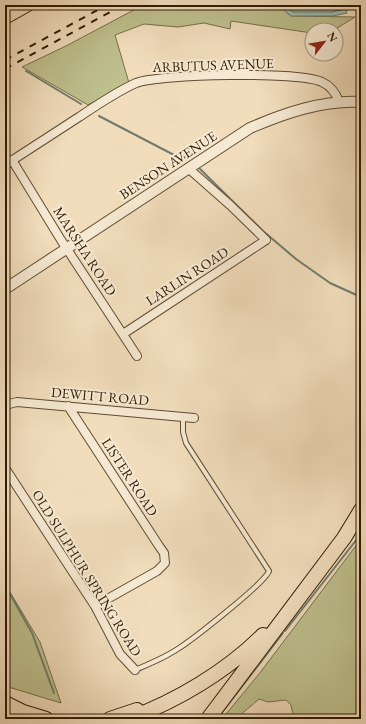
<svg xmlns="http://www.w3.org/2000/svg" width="366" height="724" font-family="'EB Garamond',serif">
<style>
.green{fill:#bec08e;stroke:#766e48}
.water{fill:#9bbbb2;stroke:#707b6c}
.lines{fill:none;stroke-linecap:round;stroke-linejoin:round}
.shore{stroke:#656b5a;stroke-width:1}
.stream{stroke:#707b6c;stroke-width:2}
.service-casing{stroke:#604c31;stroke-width:6}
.minor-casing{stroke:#604c31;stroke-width:10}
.tertiary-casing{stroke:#604c31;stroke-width:12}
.primary-casing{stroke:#2f1b03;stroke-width:14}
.motorway-casing{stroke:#2f1b03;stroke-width:16}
.service{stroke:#f6e9d3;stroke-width:4}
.minor{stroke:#f6e9d3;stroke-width:8}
.tertiary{stroke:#f6e9d3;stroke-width:10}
.primary{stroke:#f1ddbc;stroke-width:12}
.motorway{stroke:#f1ddbc;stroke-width:14}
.rail{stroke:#2f1b03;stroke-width:2;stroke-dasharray:7 7;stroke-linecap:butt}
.labels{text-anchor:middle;stroke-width:4;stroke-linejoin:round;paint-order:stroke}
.street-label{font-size:14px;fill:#2f1b03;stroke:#f6e9d3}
</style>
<rect width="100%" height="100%" fill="#f1ddbc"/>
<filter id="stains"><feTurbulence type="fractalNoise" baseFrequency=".005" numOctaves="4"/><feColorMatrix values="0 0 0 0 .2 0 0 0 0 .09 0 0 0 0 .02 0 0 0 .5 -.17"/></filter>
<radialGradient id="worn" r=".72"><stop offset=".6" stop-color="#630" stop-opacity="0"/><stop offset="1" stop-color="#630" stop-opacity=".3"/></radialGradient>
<!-- green -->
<path class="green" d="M143 5H278L291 16 355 17 334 30H312V33L231 21 230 29 204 23 178 27 144 24 115 35 129 83 88 105 22 67 66 46Z
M361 539V719H352V718L350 719H294L291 705 286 700 268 702 259 699C252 706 243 711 237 719H222L259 674Z
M5 584 40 642 61 703 5 686Z"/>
<!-- water -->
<path class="water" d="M278 5H345L347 13 333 16H291Z"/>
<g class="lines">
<!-- shore -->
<path class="shore" d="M284 5 293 12H332L341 10V5
M292 5 295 7H331L336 5"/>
<!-- stream -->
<path class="stream" d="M26 71 81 104
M99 116 176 156 188 158
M200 169 263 231 296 259 330 283 361 297
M358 490 361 480
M5 585 32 633 54 693
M285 631 361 534
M217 719 283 633"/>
<defs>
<path id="service" d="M135 670C149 664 164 658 176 650 191 641 265 583 269 571L186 443 183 432V417"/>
<path id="minor" d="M12 160 61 240 137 356
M5 165C30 149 54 133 79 117 97 105 116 92 136 83 159 74 300 71 322 82 331 86 336 93 339 102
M123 334 266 240 230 205 188 168
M5 405 17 402 194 418
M68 406 159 546 164 553 165 563 157 571 95 606
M5 468 95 606 120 654 135 670"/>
<path id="tertiary" d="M5 289 250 128C285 113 322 100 361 102"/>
<path id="primary" d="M5 7 9 5
M5 18 28 5"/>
<path id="motorway" d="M5 703 23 712 46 719
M110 719 137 710
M128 719C177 701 227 671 263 635
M208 719 344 538 361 510"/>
</defs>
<!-- service casing -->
<use href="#service" class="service-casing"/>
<!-- minor casing -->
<use href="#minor" class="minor-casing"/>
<!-- tertiary casing -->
<use href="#tertiary" class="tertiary-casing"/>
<!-- primary casing -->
<use href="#primary" class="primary-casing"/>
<!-- motorway casing -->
<use href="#motorway" class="motorway-casing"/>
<!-- service -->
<use href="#service" class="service"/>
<!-- minor -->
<use href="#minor" class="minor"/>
<!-- tertiary -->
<use href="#tertiary" class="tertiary"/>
<!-- primary -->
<use href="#primary" class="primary"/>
<!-- motorway -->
<use href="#motorway" class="motorway"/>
<!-- rail -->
<path class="rail" d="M5 60 107 5
M5 69 123 5"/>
</g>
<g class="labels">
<!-- street labels -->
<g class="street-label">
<text transform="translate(213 65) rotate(-2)" y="5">ARBUTUS AVENUE</text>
<text transform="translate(168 165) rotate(-33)" y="5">BENSON AVENUE</text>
<text transform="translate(85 251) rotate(57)" y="5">MARSHA ROAD</text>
<text transform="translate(187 276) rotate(-33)" y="5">LARLIN ROAD</text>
<text transform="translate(100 396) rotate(5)" y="5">DEWITT ROAD</text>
<text transform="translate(130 477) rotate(57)" y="5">LISTER ROAD</text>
<text transform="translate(87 573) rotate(58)" y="5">OLD SULPHUR SPRING ROAD</text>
</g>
</g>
<!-- margin -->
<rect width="366" height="724" fill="none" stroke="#f1ddbc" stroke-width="20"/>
<rect x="6" y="6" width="354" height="712" fill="none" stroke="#2f1b03" stroke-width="2"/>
<rect x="10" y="10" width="346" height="704" fill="none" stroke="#2f1b03"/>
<!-- north arrow -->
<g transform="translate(324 42) rotate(59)"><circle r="19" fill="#f6e9d3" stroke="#a69780"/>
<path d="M0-3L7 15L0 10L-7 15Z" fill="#8f2418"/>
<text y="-6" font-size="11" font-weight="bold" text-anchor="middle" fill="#2f1b03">N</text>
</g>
<rect width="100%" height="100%" filter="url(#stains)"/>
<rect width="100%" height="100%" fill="url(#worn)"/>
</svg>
